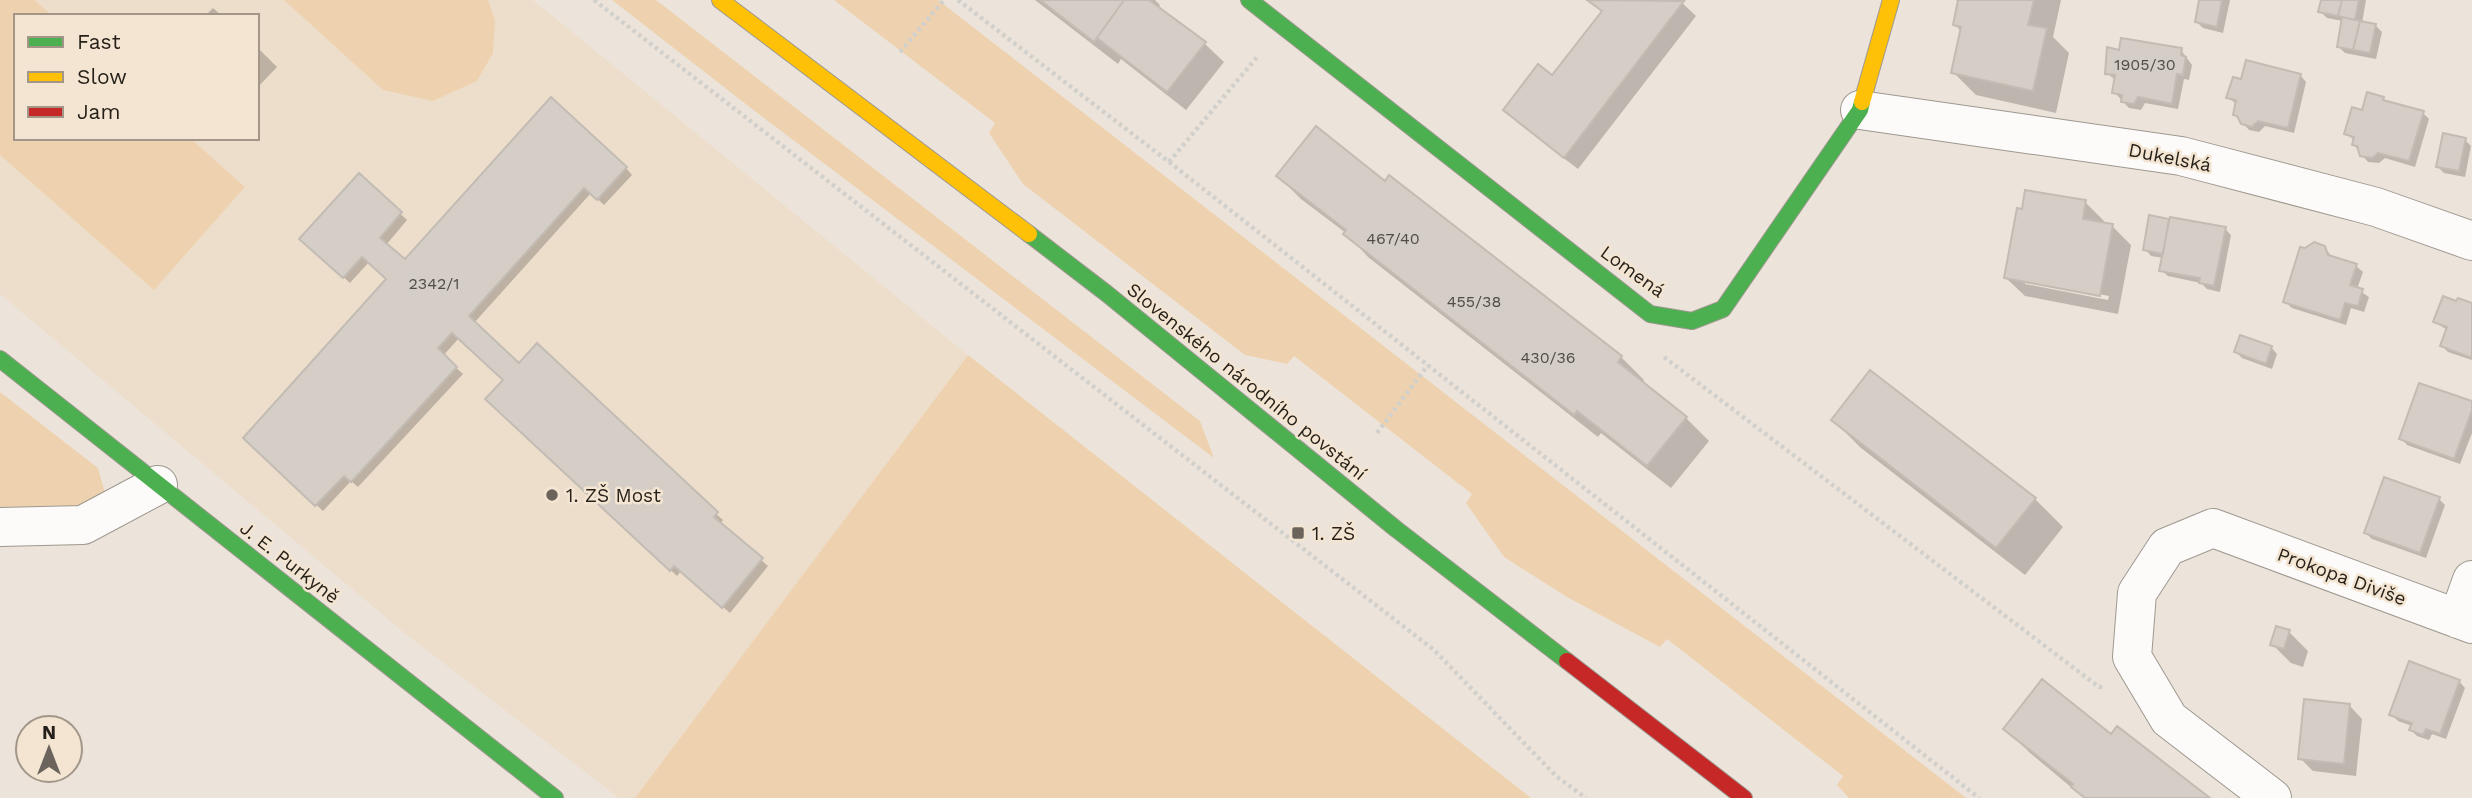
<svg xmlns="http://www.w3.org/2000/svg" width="2472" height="798" font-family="'Work Sans',sans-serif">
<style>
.built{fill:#eddecc;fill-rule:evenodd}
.green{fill:#eed2af}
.shadow{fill:#0003;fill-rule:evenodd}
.building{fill:#d4cec6;stroke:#c3bcb4;stroke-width:2}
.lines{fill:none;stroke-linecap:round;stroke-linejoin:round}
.street-casing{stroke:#9e9890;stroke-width:40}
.fast-casing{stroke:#9e9890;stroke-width:18}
.slow-casing{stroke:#9e9890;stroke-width:18}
.jam-casing{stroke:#9e9890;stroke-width:18}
.path{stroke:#d2d0cc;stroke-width:4.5;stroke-dasharray:3.5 3.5;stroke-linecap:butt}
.street{stroke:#fcfbf9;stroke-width:38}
.fast{stroke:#4caf50;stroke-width:16}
.slow{stroke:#ffc107;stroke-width:16}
.jam{stroke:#c62828;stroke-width:16}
.poi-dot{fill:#6a645c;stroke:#f4e5d2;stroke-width:2.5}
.labels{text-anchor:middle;stroke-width:5;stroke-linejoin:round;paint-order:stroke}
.number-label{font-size:16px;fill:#514c44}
.street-label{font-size:19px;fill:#241f18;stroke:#f4e5d2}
.poi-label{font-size:19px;fill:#241f18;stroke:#f4e5d2;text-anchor:start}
</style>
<rect width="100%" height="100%" fill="#ece4da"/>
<!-- built -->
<path class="built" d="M0 0H533L968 355 635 798H619L407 635 0 294ZM16 16H257V138H16Z"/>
<!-- green -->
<path class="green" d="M0 0H35L52 16H16V138H190L245 187 154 290 0 155Z
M284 0H488L495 20 493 53 477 81 433 101 383 90Z
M612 0H656L1200 421 1214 458 756 112Z
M834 0H938L1966 798H1849L1837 785 1843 776 1667 639 1660 647 1567 597 1504 557 1466 503 1472 494 1294 356 1287 364 1245 355 1023 184 989 133 995 123Z
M968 355 1531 798H635Z
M0 392 98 468 105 493 84 508 0 511Z"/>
<!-- shadow -->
<path class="shadow" d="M1035 0H1155L1160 5 1158 9 1205 44 1224 62 1186 110 1121 59 1118 64Z
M1590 0H1679L1696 16 1578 169 1518 123 1505 110 1553 78 1603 13Z
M1956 0H2061L2053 37 2069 53 2056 113 1976 95 1953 72 1962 32 1954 24 1959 3Z
M2202 0H2230L2223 33 2203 28 2197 22Z
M2323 0H2366L2362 23 2376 26 2382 32 2376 59 2345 53 2339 47 2343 21 2327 18 2320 11Z
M213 8 222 16H205Z
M257 47 277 67 257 88Z
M2181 50 2192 65 2189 80 2184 79 2178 109 2145 103 2141 110 2129 108 2114 92 2116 80 2106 73 2121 52Z
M2300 75 2306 82 2294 133 2265 126 2259 132 2249 130 2235 114 2237 104 2228 98 2242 81Z
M2383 98 2387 103 2423 113 2429 119 2415 167 2385 158 2379 163 2368 162 2354 145 2355 141 2346 133 2363 112Z
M2465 140 2471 146 2465 177 2444 173 2438 167Z
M626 168 632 175 604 205 591 193 474 323 520 365 716 514 723 520 720 524 768 566 730 613 681 571 677 576 488 399 505 381 459 338 443 356 463 374 358 487 351 481 323 511 245 438 388 280 369 262 350 283 308 245 359 175 407 220 386 245 405 262Z
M1278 176 1385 183 1390 177 1621 357 1644 380 1642 383 1686 418 1709 441 1671 488 1601 433 1598 437 1368 257 1346 233 1301 199Z
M2085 202 2104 221 2103 224 2112 226 2131 245 2118 314 2025 296 2006 278ZM2025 280 2109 296 2108 300 2025 284Z
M2151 217 2225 229 2231 235 2220 292 2207 289 2201 283 2168 276 2161 270 2164 258 2151 256 2145 249Z
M2324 247 2333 258 2356 266 2363 272 2357 289 2369 297 2364 312 2351 308 2346 325 2292 308 2285 302Z
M2457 303 2472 305V360L2448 352 2442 346 2447 330 2435 322Z
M2271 347 2277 354 2272 369 2242 358 2236 352Z
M2472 403V433L2460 464 2407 445 2401 438Z
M1833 420 2035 499 2063 527 2025 575 1861 448Z
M2439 499 2445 505 2426 558 2372 539 2366 533Z
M2289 632 2308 651 2303 667 2291 663 2272 644Z
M2459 681 2465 688 2446 739 2432 734 2429 740 2417 736 2411 730 2412 726 2398 721 2391 714Z
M2349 705 2362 719 2356 776 2313 771 2300 758Z
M2006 729 2111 737 2207 798H2084L2029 752Z"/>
<!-- building -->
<path class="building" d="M1040 0H1124L1094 42Z
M1124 0H1149L1206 42 1167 92 1097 38Z
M1587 0 1684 1 1564 158 1503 110 1538 64 1552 75 1602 11Z
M1958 0H2034L2028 25 2047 28 2033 91 1951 73 1961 27 1953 25Z
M2199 0H2222L2217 27 2195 22Z
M2321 0H2342L2338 16 2318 12Z
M2342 0H2359L2355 20 2338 16Z
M2342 17 2360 21 2353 50 2337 47Z
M2360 21 2376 24 2370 53 2353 50Z
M2121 38 2182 48 2181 55 2186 57 2183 75 2177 74 2172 104 2138 97 2134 104 2121 102 2122 95 2112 93 2115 75 2105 74 2107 47 2119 50Z
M2246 60 2301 74 2288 128 2258 121 2252 127 2241 124 2237 116 2233 115 2236 100 2226 98 2233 77 2241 79Z
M2367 92 2384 97 2383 100 2424 111 2409 161 2378 153 2372 158 2360 156 2357 146 2352 145 2354 137 2344 134 2352 107 2362 110Z
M551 97 627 167 597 200 584 188 469 316 519 363 537 343 718 512 714 517 763 558 722 608 674 566 670 571 485 399 503 380 452 333 438 348 457 367 351 482 344 476 315 506 243 438 386 279 362 257 343 278 299 239 359 173 402 212 380 238 405 259Z
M1316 126 1385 181 1389 175 1622 356 1618 362 1687 417 1647 466 1577 411 1574 415 1343 234 1346 230 1276 176Z
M2443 133 2466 138 2459 171 2436 167Z
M2025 190 2086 200 2083 219 2113 224 2100 296 2004 278 2017 208 2022 209Z
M2149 215 2169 219 2163 254 2143 250Z
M2170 217 2226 227 2214 286 2199 283 2200 278 2159 271Z
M2314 242 2325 246 2328 255 2357 264 2350 285 2363 289 2358 306 2345 303 2340 320 2283 302 2300 247 2305 248Z
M2443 296 2456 301 2458 298 2472 303V358L2440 346 2447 327 2433 322Z
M2240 335 2272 346 2266 364 2234 352Z
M1870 370 2036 498 1996 548 1831 420Z
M2419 383 2472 401V410L2454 459 2399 439Z
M2384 477 2440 497 2420 553 2364 533Z
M2276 626 2290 630 2284 649 2270 645Z
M2409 661 2460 680 2440 734 2426 729 2423 735 2409 730 2412 723 2389 715Z
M2042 679 2111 734 2117 726 2210 798H2085L2071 787 2073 784 2003 729Z
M2304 699 2350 704 2344 764 2298 759Z"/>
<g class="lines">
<defs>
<path id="street" d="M1860 110 2181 156 2376 207 2472 241
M0 527 83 525 158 485
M2458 619 2472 580
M2272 798 2169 719 2132 657 2137 593 2167 547 2213 528 2472 624"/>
<path id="fast" d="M1249 0 1650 314 1692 321 1723 309 1860 110 1862 102
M1029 234 1106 293 1396 529 1567 661
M0 359 555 798"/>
<path id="slow" d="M720 0 1029 234
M1862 102 1891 0"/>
<path id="jam" d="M1567 661 1744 798"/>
</defs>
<!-- street casing -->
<use href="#street" class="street-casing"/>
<!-- fast casing -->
<use href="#fast" class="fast-casing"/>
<!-- slow casing -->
<use href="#slow" class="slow-casing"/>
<!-- jam casing -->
<use href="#jam" class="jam-casing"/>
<!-- path -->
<path class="path" d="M594 0 1434 650 1556 776 1586 798
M958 0 1169 162 1979 798
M900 52 944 0
M1169 162 1258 56
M1664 357 2099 687H2105
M1377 433 1428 365"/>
<!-- street -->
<use href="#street" class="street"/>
<!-- fast -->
<use href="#fast" class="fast"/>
<!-- slow -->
<use href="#slow" class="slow"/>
<!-- jam -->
<use href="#jam" class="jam"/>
</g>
<!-- markers -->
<g class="poi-dot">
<circle cx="552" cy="495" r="7"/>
<rect x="1291" y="526" width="14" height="14" rx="3.5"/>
</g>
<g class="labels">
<!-- number labels -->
<g class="number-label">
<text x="2145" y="70">1905/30</text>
<text x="1393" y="244">467/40</text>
<text x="434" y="289">2342/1</text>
<text x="1474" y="307">455/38</text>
<text x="1548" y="363">430/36</text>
</g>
<!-- street labels -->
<g class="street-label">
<text transform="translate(2170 157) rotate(11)" y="7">Dukelská</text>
<text transform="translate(1633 271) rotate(36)" y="7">Lomená</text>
<text transform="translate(1247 381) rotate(39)" y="7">Slovenského národního povstání</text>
<text transform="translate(290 562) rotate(38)" y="7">J. E. Purkyně</text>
<text transform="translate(2342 576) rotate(20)" y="7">Prokopa Diviše</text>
</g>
<!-- poi labels -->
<g class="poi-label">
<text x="566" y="502">1. ZŠ Most</text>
<text x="1312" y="540">1. ZŠ</text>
</g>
</g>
<!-- legend -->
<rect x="14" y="14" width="245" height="126" fill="#f4e5d2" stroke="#a19688" stroke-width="2"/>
<rect x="28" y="37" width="35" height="10" fill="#4caf50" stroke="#a19688" stroke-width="2"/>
<text x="77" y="49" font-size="21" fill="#241f18">Fast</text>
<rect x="28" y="72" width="35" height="10" fill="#ffc107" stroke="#a19688" stroke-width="2"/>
<text x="77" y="84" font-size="21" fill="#241f18">Slow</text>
<rect x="28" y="107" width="35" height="10" fill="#c62828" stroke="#a19688" stroke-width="2"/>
<text x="77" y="119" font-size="21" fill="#241f18">Jam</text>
<!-- north arrow -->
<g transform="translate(49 749)"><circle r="33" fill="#f4e5d2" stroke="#a19688" stroke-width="2"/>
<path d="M0-5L12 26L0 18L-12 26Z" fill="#6a645c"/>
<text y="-10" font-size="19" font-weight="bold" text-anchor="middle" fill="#241f18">N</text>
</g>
</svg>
